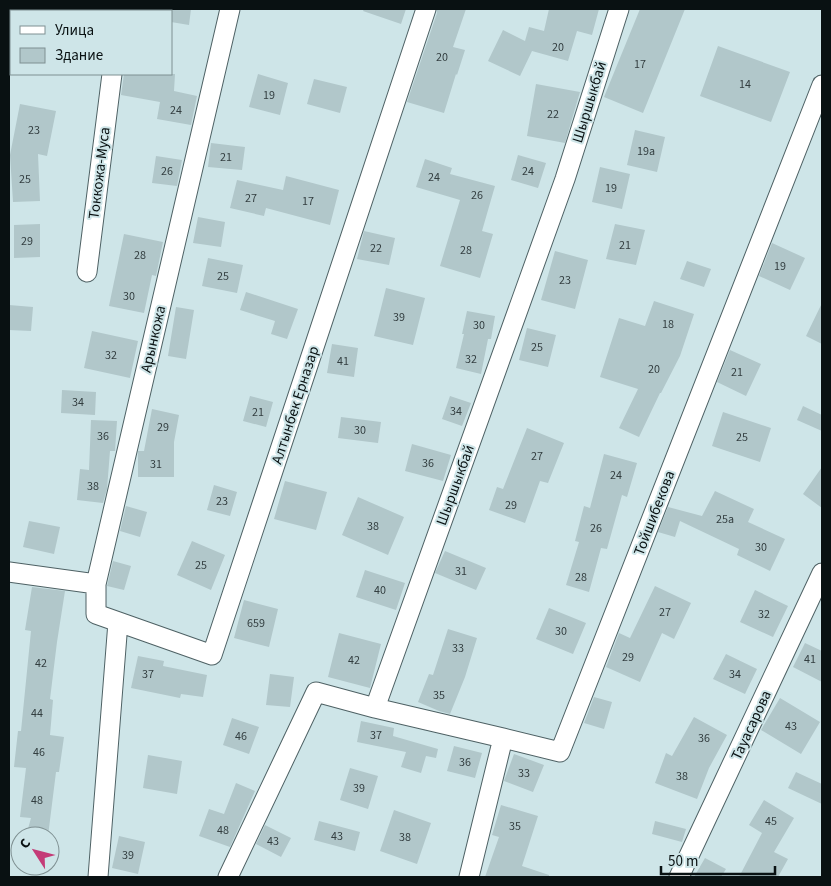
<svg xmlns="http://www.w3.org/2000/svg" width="831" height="886" font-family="'Source Sans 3',sans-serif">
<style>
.building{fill:#b1c7ca}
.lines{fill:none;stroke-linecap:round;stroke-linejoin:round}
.minor-casing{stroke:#4e6164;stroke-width:21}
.minor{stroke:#fff;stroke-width:19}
.labels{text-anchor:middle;stroke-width:4;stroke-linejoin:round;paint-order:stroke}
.number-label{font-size:12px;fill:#333e40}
.street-label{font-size:15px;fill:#091112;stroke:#cee5e8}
</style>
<rect width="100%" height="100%" fill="#cee5e8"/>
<!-- building -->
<path class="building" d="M171 9H191L189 25 171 22Z
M364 9H406L401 24 363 11Z
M437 9H466L453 47 465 50 457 75 456 74 444 113 407 102 437 13Z
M549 9H599L592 35 577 31 568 61 532 51 520 76 488 61 503 30 525 41 529 27 544 31Z
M640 9H685L643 113 604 97Z
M718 46 790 72 771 122 700 96Z
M124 74H175L174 91 197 96 191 125 157 119 160 102 121 95Z
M258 74 288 83 280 115 249 107Z
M314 79 347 87 340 113 307 104Z
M536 84 580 92 565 143 527 136Z
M20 104 56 111 47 156 38 154 40 201 13 202 10 155Z
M635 130 665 137 657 172 627 165Z
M211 143 245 147 242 170 208 167Z
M518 155 546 163 538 188 511 180Z
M156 156 182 160 177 186 152 183Z
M425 159 452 168 450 174 495 186 482 231 493 234 480 278 440 266 460 200 416 187Z
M600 167 630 174 622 209 592 202Z
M286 176 339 190 330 225 266 208 264 216 230 208 237 180 283 190Z
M198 217 225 222 221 247 193 243Z
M40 224V257L14 258V225Z
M615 224 645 230 636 265 606 259Z
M364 231 395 238 389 265 357 259Z
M124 234 163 242 156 276 152 275 144 313 109 306Z
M772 243 805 258 790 290 759 276Z
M555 251 588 260 575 309 541 300Z
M208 258 243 265 237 293 202 286Z
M687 261 711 269 704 287 680 279Z
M386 288 425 298 413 345 374 336Z
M246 292 298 309 287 339 271 334 275 321 240 310Z
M654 301 694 314 680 356 661 393H660L639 437 619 428 638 389 600 377 619 318 645 326Z
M822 303V344L806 336Z
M9 305 33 307 31 331 9 330Z
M176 307 194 310 186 359 168 356Z
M467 311 495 316 491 339H488L481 374 456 368 464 334H462Z
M527 328 556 335 548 367 519 360Z
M92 331 138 341 130 378 84 368Z
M332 344 358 348 354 377 327 373Z
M730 350 761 364 746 396 717 382Z
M62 390 96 392 95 415 61 413Z
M250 396 273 402 266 427 243 421Z
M450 396 471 403 462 426 442 419Z
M803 406 822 415V431L797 420Z
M152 409 179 415 174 442V477H138V451H144Z
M723 412 771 428 760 462 712 446Z
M341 417 381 422 378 443 338 438Z
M91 420 117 421 115 451H110L107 489 103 503 77 500 80 469 89 470Z
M527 428 564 443 548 483 540 481 525 523 489 510 497 487 503 489Z
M412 444 451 455 443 481 405 471Z
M604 454 637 463 627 497 622 495 607 549 601 548 589 592 566 585 579 542 575 541 584 506 590 508Z
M822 467V508L803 494Z
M285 481 327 492 316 530 274 519Z
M214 485 237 492 230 516 207 510Z
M715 491 754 509 748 522 785 539 770 571 737 555 739 549 680 521 675 537 658 532 668 507 702 516Z
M358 497 404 517 388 555 342 535Z
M126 506 147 512 140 537 120 531Z
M29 521 60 527 54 554 23 547Z
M192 541 225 555 211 590 177 575Z
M445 551 486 568 476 590 435 573Z
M113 561 131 566 124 590 107 586Z
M365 570 405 583 396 610 356 597Z
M655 586 691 603 674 639 662 633 640 682 606 667 619 633 630 638Z
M32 587 65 591 57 642 50 699 53 700 50 735 64 737 59 772H56L48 836H26L31 818 20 817 26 768 14 767 18 731H21L31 631 25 630Z
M755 590 788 606 773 637 740 622Z
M244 600 278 609 269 647 234 638Z
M549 608 586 623 573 654 536 639Z
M448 629 477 638 465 677 450 714 439 711 418 702 429 674 433 675Z
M339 633 381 644 370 688 328 677Z
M805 643 822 651V682L793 667Z
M726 654 757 669 745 694 713 679Z
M138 656 164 661 163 666 207 675 203 697 181 694 180 698 131 688Z
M270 674 294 677 290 707 266 705Z
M594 697 612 702 604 729 584 723Z
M780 698 820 722 801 754 761 730Z
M694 717 727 735 709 768 697 799 655 783 666 753 672 756Z
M232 718 259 727 249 754 223 745Z
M361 721 394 728 393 736 438 749 436 758 426 756 421 773 401 767 406 752 357 742Z
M454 746 482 753 475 778 447 771Z
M514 754 544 765 533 792 504 781Z
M148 755 182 761 177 794 143 788Z
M350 768 378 776 368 809 340 800Z
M796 772 822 784V804L788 788Z
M236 783 255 791 230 847 199 836 209 809 224 814Z
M764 800 794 818 774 852 788 859 778 877H739L762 833 749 825Z
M501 805 538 816 522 866 549 875V877H485L499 837 492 835Z
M394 810 431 823 417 864 380 851Z
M319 821 360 832 355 851 314 840Z
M655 821 686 829 682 842 652 834Z
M265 825 291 838 281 857 256 844Z
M119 836 145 842 138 874 112 868Z
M705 858 726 869 721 877H694Z"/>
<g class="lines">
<defs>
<path id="minor" d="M120 11V9
M87 272 112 74
M9 572 96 584 230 9
M96 584V614L212 655 426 9
M375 708 503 738
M98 877 118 622
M228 877 316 692 375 708 565 179 619 9
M469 877 503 738 560 752 822 85
M679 877 822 573"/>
</defs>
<!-- minor casing -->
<use href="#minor" class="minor-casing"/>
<!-- minor -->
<use href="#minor" class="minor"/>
</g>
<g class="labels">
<!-- number labels -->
<g class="number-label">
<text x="558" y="51">20</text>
<text x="442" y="61">20</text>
<text x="640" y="68">17</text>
<text x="745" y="88">14</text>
<text x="269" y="99">19</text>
<text x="176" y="114">24</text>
<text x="553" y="118">22</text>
<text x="34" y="134">23</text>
<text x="646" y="155">19а</text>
<text x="226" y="161">21</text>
<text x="167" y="175">26</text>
<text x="528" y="175">24</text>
<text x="434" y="181">24</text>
<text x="25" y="183">25</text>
<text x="611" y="192">19</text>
<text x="477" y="199">26</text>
<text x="251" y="202">27</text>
<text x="308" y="205">17</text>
<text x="27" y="245">29</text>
<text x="625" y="249">21</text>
<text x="376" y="252">22</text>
<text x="466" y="254">28</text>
<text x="140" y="259">28</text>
<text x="780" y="270">19</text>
<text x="223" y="280">25</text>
<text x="565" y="284">23</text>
<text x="129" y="300">30</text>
<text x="399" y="321">39</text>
<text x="668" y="328">18</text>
<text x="479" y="329">30</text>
<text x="537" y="351">25</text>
<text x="111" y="359">32</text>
<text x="471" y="363">32</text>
<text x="343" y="365">41</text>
<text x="654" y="373">20</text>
<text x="737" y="376">21</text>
<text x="78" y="406">34</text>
<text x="456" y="415">34</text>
<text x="258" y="416">21</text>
<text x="163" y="431">29</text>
<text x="360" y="434">30</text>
<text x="103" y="440">36</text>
<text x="742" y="441">25</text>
<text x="537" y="460">27</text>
<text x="428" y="467">36</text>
<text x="156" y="468">31</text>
<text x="616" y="479">24</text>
<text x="93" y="490">38</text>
<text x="222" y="505">23</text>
<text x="511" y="509">29</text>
<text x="725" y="523">25а</text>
<text x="373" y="530">38</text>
<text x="596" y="532">26</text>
<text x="761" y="551">30</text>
<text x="201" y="569">25</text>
<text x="461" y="575">31</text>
<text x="581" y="581">28</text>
<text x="380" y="594">40</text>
<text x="665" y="616">27</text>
<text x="764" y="618">32</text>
<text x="256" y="627">659</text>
<text x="561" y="635">30</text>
<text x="458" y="652">33</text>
<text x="628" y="661">29</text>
<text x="810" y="663">41</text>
<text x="354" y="664">42</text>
<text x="41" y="667">42</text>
<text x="148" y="678">37</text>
<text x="735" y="678">34</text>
<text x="439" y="699">35</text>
<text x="37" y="717">44</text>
<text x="791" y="730">43</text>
<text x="376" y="739">37</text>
<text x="241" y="740">46</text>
<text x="704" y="742">36</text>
<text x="39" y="756">46</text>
<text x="465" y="766">36</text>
<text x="524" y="777">33</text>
<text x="682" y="780">38</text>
<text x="359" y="792">39</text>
<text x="37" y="804">48</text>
<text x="771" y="825">45</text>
<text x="515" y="830">35</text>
<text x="223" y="834">48</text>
<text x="337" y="840">43</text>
<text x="405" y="841">38</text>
<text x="273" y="845">43</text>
<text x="128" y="859">39</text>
</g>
<!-- street labels -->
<g class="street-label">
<text transform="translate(589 102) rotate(-73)" y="5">Шыршыкбай</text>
<text transform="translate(99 173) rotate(-83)" y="5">Токкожа-Муса</text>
<text transform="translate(153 339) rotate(-77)" y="5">Арынкожа</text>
<text transform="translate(295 405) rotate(-72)" y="5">Алтынбек Ерназар</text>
<text transform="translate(455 485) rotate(-70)" y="5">Шыршыкбай</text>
<text transform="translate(654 513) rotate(-69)" y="5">Тойшибекова</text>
<text transform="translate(751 725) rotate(-65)" y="5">Тауасарова</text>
</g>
</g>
<!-- border -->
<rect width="831" height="886" fill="none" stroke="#091112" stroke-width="20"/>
<!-- legend -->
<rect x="10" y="10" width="162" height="65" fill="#cee5e8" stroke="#7f9092"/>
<rect x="20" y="26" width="25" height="8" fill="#ffffff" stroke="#7f9092"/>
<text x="55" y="35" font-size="15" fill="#091112">Улица</text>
<rect x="20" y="48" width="25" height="15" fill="#b1c7ca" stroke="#7f9092"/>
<text x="55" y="60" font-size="15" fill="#091112">Здание</text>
<!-- north arrow -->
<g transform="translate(35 851) rotate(306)"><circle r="24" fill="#cee5e8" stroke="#7f9092"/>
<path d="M0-4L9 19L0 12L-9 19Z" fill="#c43b77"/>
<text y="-8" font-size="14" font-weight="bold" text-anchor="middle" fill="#091112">С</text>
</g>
<!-- scale -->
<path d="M661 866v8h114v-8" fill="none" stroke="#091112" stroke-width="2.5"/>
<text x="668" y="866" font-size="15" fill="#091112" stroke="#cee5e8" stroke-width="4" paint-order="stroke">50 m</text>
</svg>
